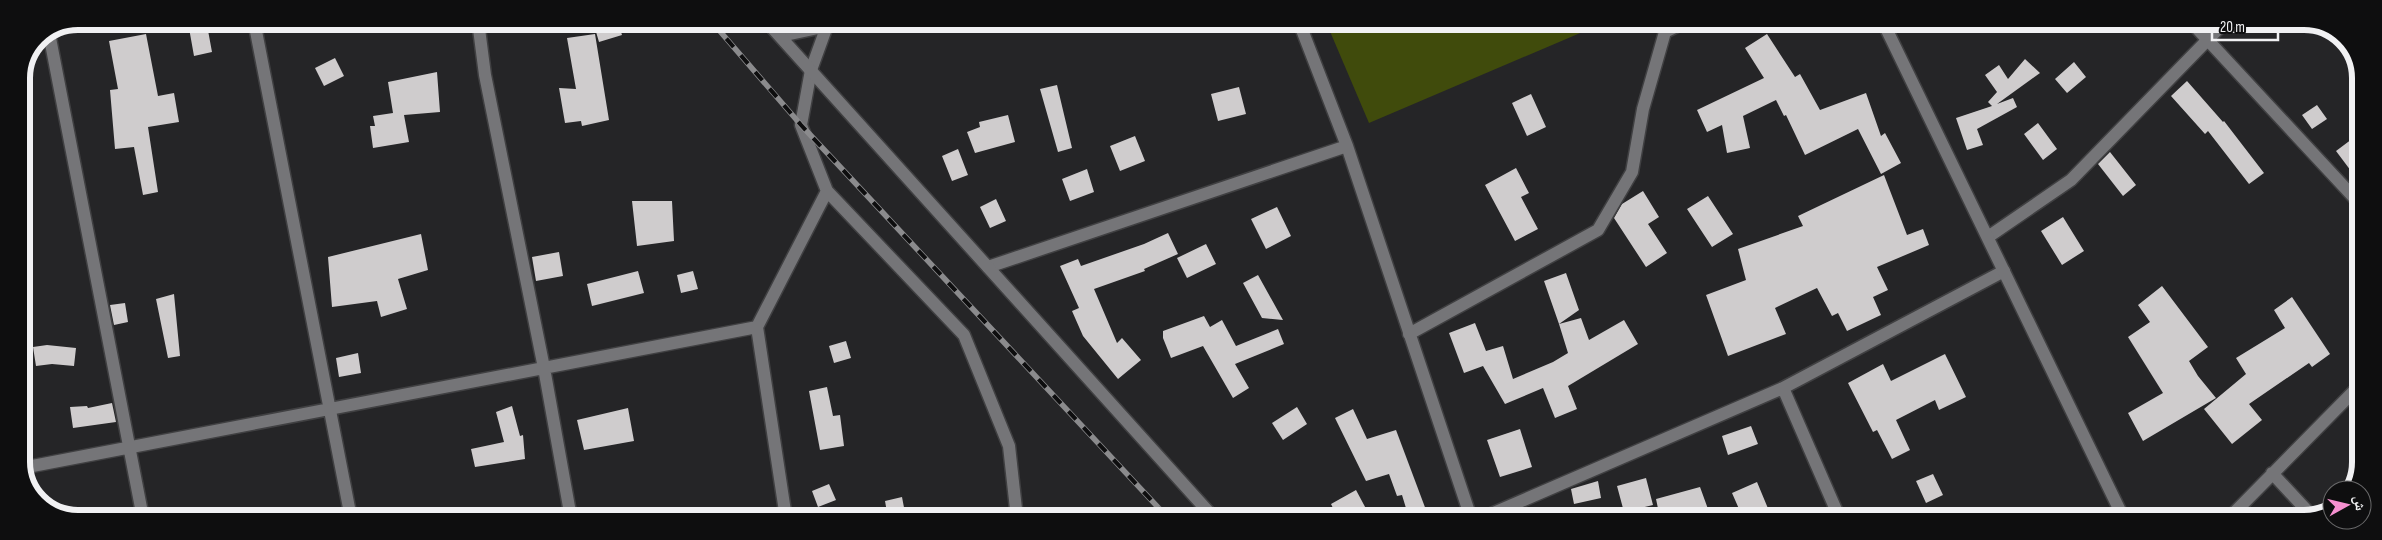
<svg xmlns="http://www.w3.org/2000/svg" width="2382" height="540" font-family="'Sofia Sans Condensed','Noto Naskh Arabic',sans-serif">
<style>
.green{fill:#404b0c}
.building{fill:#cfcccd}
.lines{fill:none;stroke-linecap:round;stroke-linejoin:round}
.minor-casing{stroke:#404042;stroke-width:15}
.tertiary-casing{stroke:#404042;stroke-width:15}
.minor{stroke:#757578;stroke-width:12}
.tertiary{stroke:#757578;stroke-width:12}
.rail-casing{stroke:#8b8b8d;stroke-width:5.5}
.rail{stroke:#0e0e0f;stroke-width:4;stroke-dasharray:11;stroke-linecap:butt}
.rim{fill:none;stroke:#f1f1f3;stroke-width:6}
</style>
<rect width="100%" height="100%" fill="#252527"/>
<!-- green -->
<path class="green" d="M1326 22H1606L1369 123Z"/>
<!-- building -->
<path class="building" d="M607 22H618L622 35 599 42 594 25Z
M207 25 212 52 194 56 189 28Z
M146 34 158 96 174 93 179 122 148 127 158 192 143 195 134 147 115 149 110 90 118 89 109 41Z
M595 34 609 120 582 126 581 121 565 123 559 88 576 89 567 38Z
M1767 34 1795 77 1800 74 1820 110 1866 93 1881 136 1885 133 1901 163 1881 174 1858 129 1805 155 1786 115 1784 116 1776 100 1743 116 1750 148 1727 153 1722 125 1707 132 1697 110 1764 78 1745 48Z
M335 58 344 76 324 86 315 68Z
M2025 59 2040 73 1997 104 2013 98 2017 107 1977 129 1983 145 1967 150 1956 118 1992 106 1988 102 1997 92 1985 75 1999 65 2008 79Z
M2074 62 2086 77 2067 93 2055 79Z
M437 72 440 112 404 115 409 142 373 148 370 126H375L373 116 393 113 388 82Z
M2187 81 2223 122 2224 121 2264 173 2249 184 2208 131 2205 134 2171 96Z
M1057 85 1072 148 1058 152 1040 89Z
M1239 87 1246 114 1218 121 1211 94Z
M1531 94 1546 127 1527 136 1512 103Z
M2317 105 2327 119 2312 129 2302 115Z
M1008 115 1015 142 975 153 967 132 980 127 979 122Z
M2038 123 2057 149 2043 160 2024 134Z
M2360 133V183L2336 151Z
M1135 136 1145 161 1120 171 1110 146Z
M958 149 968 175 952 181 942 156Z
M2110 152 2136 185 2123 196 2098 164Z
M1516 168 1529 193 1521 197 1538 229 1515 241 1485 185Z
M1087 169 1094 192 1070 201 1062 179Z
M1884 175 1907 235 1923 229 1929 245 1877 267 1888 290 1873 297 1881 315 1847 331 1838 313 1832 316 1817 288 1775 308 1786 334 1728 356 1706 295 1746 280 1738 249 1803 226 1798 216Z
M1643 191 1659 217 1648 224 1667 253 1646 267 1614 218 1622 204Z
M1708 196 1733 234 1712 247 1687 209Z
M996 199 1006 221 990 228 980 207Z
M632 201H672L674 241 637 246Z
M1277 207 1291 236 1266 249 1251 219Z
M2063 217 2084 251 2062 265 2041 231Z
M1168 233 1178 254 1144 269 1145 271 1094 289 1117 343 1122 338 1141 360 1118 379 1083 336 1072 311 1079 308 1060 266 1078 259 1081 266 1144 244Z
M421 234 428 270 398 279 407 309 381 317 377 301 332 307 328 257Z
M1206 244 1216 264 1187 278 1177 258Z
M559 252 563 276 536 281 532 257Z
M638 271 644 293 592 306 587 284Z
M693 271 698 289 681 293 677 275Z
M1566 273 1579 310 1559 324 1544 281Z
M1258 275 1283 320 1262 318 1243 283Z
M2162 286 2208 347 2189 361 2198 376 2216 398 2143 441 2128 413 2163 393 2128 337 2150 322 2138 305Z
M174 294 180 356 168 358 156 299Z
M2292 297 2330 354 2312 367 2309 363 2249 404 2262 420 2232 444 2204 409 2246 374 2236 358 2285 328 2274 310Z
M125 303 128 322 114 325 110 305Z
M1204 316 1210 327 1222 320 1236 346 1278 329 1284 344 1235 364 1249 388 1233 398 1203 346 1171 358 1163 338V331Z
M1581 318 1589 340 1624 320 1638 344 1568 386 1577 409 1555 418 1543 388 1505 404 1483 366 1464 373 1449 333 1475 323 1486 351 1503 346 1513 379 1553 362 1568 353 1559 324Z
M846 341 851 358 834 363 829 346Z
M47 345 76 348 74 366 52 364 36 366 33 347Z
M358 353 361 373 339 377 336 358Z
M1945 354 1966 397 1939 410 1935 400 1896 420 1910 450 1892 459 1877 430 1873 432 1848 383 1883 364 1891 381Z
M827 387 833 416 840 415 844 446 820 450 809 391Z
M112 403 116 422 73 428 70 407 87 406 88 408Z
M512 406 520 436 523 435 525 459 475 467 471 449 504 442 496 412Z
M1297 407 1307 424 1283 440 1272 423Z
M628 408 634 441 584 450 577 420Z
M1353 409 1367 439 1396 430 1429 518H1409L1402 495 1397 496 1389 474 1366 481 1335 418Z
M1751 426 1758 444 1728 455 1722 436Z
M1520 429 1532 467 1500 477 1487 440Z
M1933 474 1943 495 1926 503 1916 481Z
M1646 478 1653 505 1624 512 1617 486Z
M1598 481 1601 498 1574 504 1571 489Z
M1757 482 1772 518H1743L1732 493Z
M829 484 836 500 818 507 812 491Z
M1700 487 1708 509 1669 518H1660L1656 499Z
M1356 490 1371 518H1338L1331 504Z
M902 497 906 518H888L885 501Z"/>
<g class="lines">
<defs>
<path id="minor" d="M254 21 351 518
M478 21 485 75 544 368 571 518
M1299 22 1347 146 1471 518
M2191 22 2360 204
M49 33 143 518
M781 36 846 22
M827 191 964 335 1009 446 1017 518
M1988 237 2071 180 2225 22
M988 267 1347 146
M757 327 786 518
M1409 334 1598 230 1632 172 1643 109 1665 32 1685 22
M1783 388 1840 519
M22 468 757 327 827 191 801 125 811 70 827 26
M2272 473 2312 516
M1482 518 1783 388 2004 271
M2228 519 2360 385"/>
<path id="tertiary" d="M767 22 1214 518
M1883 22 2124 519"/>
</defs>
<!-- minor casing -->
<use href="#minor" class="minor-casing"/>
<!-- tertiary casing -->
<use href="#tertiary" class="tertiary-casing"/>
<!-- minor -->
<use href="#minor" class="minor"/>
<!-- tertiary -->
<use href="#tertiary" class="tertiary"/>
<defs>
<path id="rail" d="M712 22 801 125 1168 518"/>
</defs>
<!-- rail casing -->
<use href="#rail" class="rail-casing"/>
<!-- rail -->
<use href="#rail" class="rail"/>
</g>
<!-- crop -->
<path d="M0 0H2382V540H0ZM78 30H2304A48 48 0 0 1 2352 78V462A48 48 0 0 1 2304 510H78A48 48 0 0 1 30 462V78A48 48 0 0 1 78 30Z" fill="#0e0e0f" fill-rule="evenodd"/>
<path class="rim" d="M78 30H2304A48 48 0 0 1 2352 78V462A48 48 0 0 1 2304 510H78A48 48 0 0 1 30 462V78A48 48 0 0 1 78 30Z"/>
<!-- north arrow -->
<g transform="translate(2347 505) rotate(82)"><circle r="24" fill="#0e0e0f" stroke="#69696a"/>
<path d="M0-4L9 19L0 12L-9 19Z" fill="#f690d0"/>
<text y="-8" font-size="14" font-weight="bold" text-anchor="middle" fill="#f1f1f3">ش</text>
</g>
<!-- scale -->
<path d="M2212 32v8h66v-8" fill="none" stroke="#f1f1f3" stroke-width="2.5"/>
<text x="2220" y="32" font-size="15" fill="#f1f1f3" stroke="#0e0e0f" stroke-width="4" paint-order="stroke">20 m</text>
</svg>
